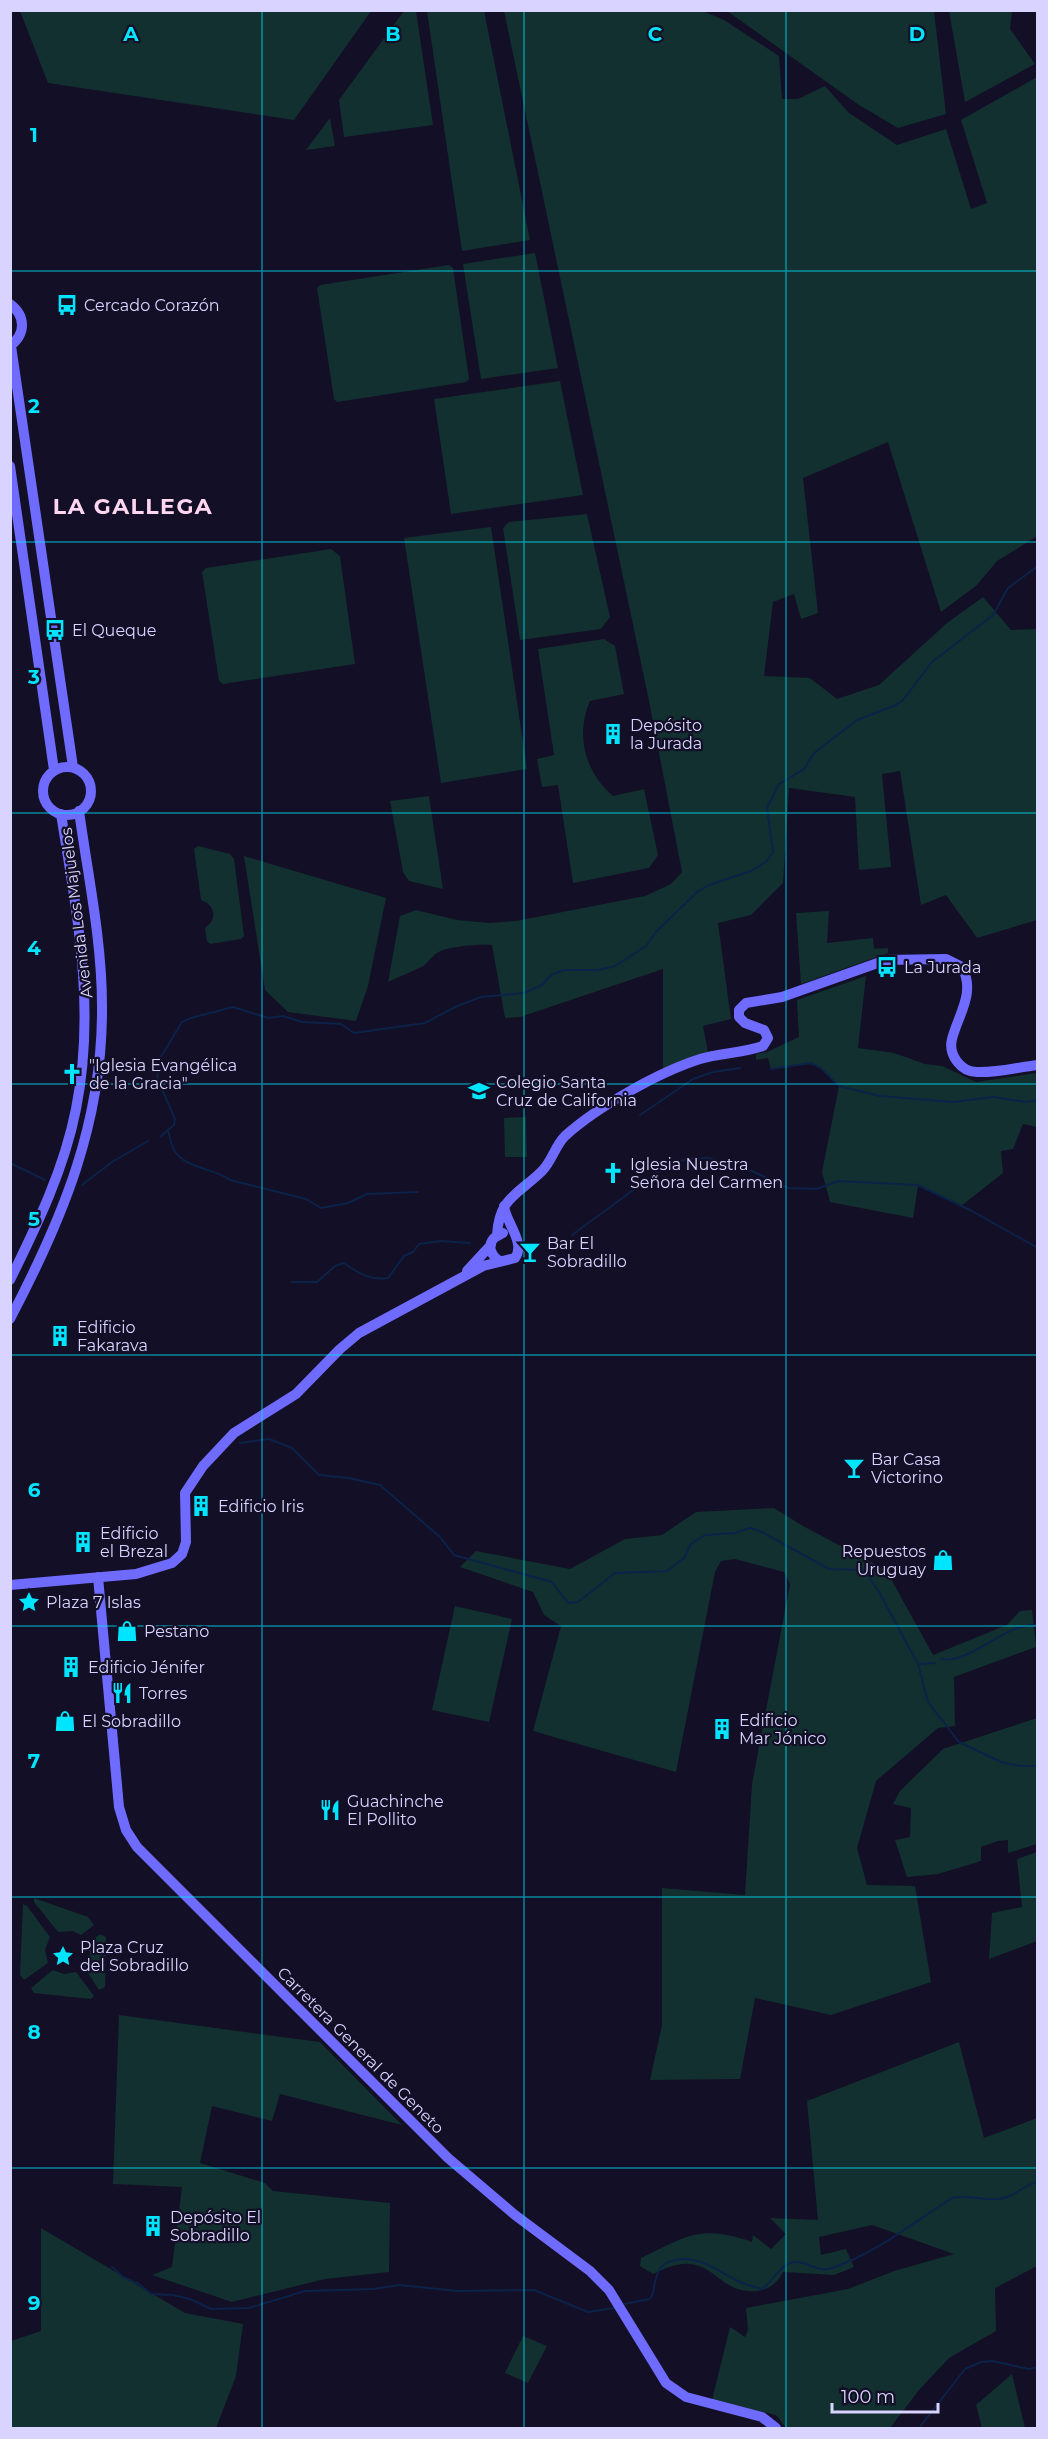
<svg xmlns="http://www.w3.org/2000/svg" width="1048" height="2439" font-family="Montserrat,sans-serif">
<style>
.green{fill:#12302f}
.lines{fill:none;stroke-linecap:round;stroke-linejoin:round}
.stream{stroke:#0c2248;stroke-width:2}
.secondary{stroke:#6f6bff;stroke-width:10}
.grid{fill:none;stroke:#00e5ff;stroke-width:1.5;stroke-opacity:0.55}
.labels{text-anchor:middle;stroke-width:4.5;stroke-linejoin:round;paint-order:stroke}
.poi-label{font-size:16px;fill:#d9d4ff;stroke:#130f26;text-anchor:start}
.street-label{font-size:16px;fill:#d9d4ff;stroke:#130f26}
.district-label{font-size:22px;font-weight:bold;letter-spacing:1.5px;fill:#ffd6f0;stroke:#130f26}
.grid-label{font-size:20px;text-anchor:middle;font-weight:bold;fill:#00e5ff;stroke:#130f26;stroke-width:4.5;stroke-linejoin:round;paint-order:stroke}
</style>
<rect width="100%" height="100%" fill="#130f26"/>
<!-- green -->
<path class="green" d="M700 10 724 20 779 56 782 99H798L825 86 849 113 897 145 946 129 971 209 987 203 961 120 1037 77V536L997 561 977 585 941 612 888 442 803 478 818 613 801 619 794 594 773 602 764 676 810 678 837 699 879 685 947 623 983 597 1011 630 1037 629V920L977 938 946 895 921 905 900 771 882 774 891 867 859 870 855 797 789 788 783 883 751 915 718 923 731 1019 703 1026 708 1052 682 1060 663 1070V969L520 1017 505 1018 492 945C480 944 447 946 437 953 432 956 428 963 423 966 412 972 400 976 388 982L400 916 416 910 457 920 490 923 516 921 645 896 671 884 682 872 648 696 504 11Z
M20 11H371L294 120 48 83Z
M404 11H416L433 125 344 137 339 100Z
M427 11H484L530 240 462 251Z
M727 11H934L946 114 898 128 859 105Z
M949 11H1012L1010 29 1035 64 965 102Z
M330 118 335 146 306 150Z
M535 253 558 368 481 379 463 264Z
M449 265 453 268 469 379 466 382 337 402 334 399 317 288 320 285Z
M560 381 583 495 451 514 434 399Z
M587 514 610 617 601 629 520 640 503 528 509 522Z
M491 527 527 769 441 783 404 538Z
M331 549 340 556 355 664 223 684 219 681 202 572 206 568Z
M604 639 615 646 624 694 590 701C575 735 585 772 613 796L644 789 658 855 649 868 573 883 558 785 542 787 537 759 554 755 538 649Z
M429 796 443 889 409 881 403 872 390 801Z
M198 846 230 854 234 859 244 936 241 939 210 944 207 941 205 928C218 919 215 905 201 900L194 849Z
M244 856 386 898 368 986 356 1021 288 1012 265 990Z
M829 911 827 943 873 938 874 949 888 948V953L801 984 796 913Z
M866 976 858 1048 894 1053 925 1064 942 1066 976 1082 1037 1073V1127L1023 1124 1013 1149 1001 1151 1003 1173 961 1206 918 1186 913 1218 830 1202 822 1172 839 1086C814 1057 806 1063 771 1069L768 1058 756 1060V1054L767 1052 799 1037 797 1000Z
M526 1117 527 1157H505L504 1118Z
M774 1508 803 1526 886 1570 933 1655 1007 1625 1020 1611 1032 1610 1036 1647 954 1677 955 1726 938 1728 876 1781 857 1848 867 1885 915 1886 931 1982 831 2015 755 1998 740 2079 650 2080 662 2025V1888L745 1895 752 1784 790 1584 784 1572 735 1559 721 1561 715 1572 676 1772 533 1731 561 1626 544 1615 533 1592 460 1567 476 1551 570 1569 625 1539 662 1535 696 1512Z
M455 1606 512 1619 489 1722 432 1710Z
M1037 1718V1844L1008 1853V1840L998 1841 981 1847V1861L938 1874 907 1877 895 1840 910 1837 911 1808 893 1804 900 1791 943 1749Z
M1037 1852V1941L989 1959 992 1913 1022 1907 1017 1859Z
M34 1898 88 1917 94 1925 81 1935 73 1931 58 1932 34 1902Z
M23 1904 27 1906 50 1937 45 1950 48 1963 24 1980 20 1975Z
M100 1934 106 1937 105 1987 99 1990 84 1967 90 1955 88 1943Z
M53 1970 64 1974 76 1972 94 1996 91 1999 34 1993 31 1988Z
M119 2015 320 2042 402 2125 280 2094 272 2121 212 2106 200 2163 265 2183 273 2191 390 2203 389 2272 325 2279 232 2302 152 2275 172 2267 182 2187 113 2184Z
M959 2042 984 2138 1037 2118V2266L995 2288 996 2331 949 2358 919 2390 890 2428H786L776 2415 712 2400 730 2327 745 2337 748 2330 746 2308 848 2289 894 2271 954 2254 872 2225 819 2237 821 2255 846 2249 854 2267 834 2275 783 2272C774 2291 755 2295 735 2288 722 2283 712 2270 699 2266 683 2260 668 2267 653 2274L640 2266 641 2258C687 2236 700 2224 752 2242L753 2235 771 2249 786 2234 770 2218 818 2220 807 2101Z
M41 2228 185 2313 243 2324 236 2376 216 2428H11V2341L41 2331Z
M523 2336 547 2346 528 2383 505 2373Z
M1012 2374 1025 2428H982L976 2405Z"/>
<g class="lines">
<!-- stream -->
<path class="stream" d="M771 1069 811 1063 820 1067 839 1086 880 1096 954 1102 993 1097 1027 1102 1038 1100
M640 1115 693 1079 713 1072 740 1068
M168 1131C170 1137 171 1145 174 1150 185 1169 215 1168 230 1180L306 1199 321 1208 348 1203 367 1194 418 1192
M161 1136 174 1125 175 1119 157 1078 159 1060 182 1022 191 1018 233 1007 268 1018 283 1016 302 1022 341 1024 354 1033 425 1023 457 1006 481 997 524 993 542 985 551 975 564 970H599L615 966 646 946 656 932 697 892 709 885 751 871 766 862 773 852 767 808 779 784 804 769 814 753 857 720 896 705 903 700 932 662 993 615 1008 588 1038 566
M10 1163 45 1180
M82 1185 112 1162 148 1141
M572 1235 666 1166 687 1159 709 1158 752 1171 788 1188 817 1189 838 1181 918 1185 970 1210 1038 1248
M292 1282H317L335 1266 344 1263C358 1273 371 1281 388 1278L404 1256 413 1252 419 1244 441 1241 470 1243
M240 1443 269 1439 292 1448 319 1475 349 1478 380 1485 440 1537 454 1555 552 1582 568 1603 578 1602 615 1573 667 1571 684 1558 691 1544 705 1535 735 1533 750 1528 760 1531 829 1569 864 1570 879 1592 918 1664 935 1663
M941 1659C973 1664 1002 1623 1038 1625
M918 1664 928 1702 959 1742 1001 1762 1020 1766H1038
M112 2267 123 2277 139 2284 151 2294 173 2295 190 2299 211 2309 249 2308 305 2291 373 2289 400 2285 457 2291 534 2290 588 2312 615 2308
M624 2304 650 2299C656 2290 653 2278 660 2269 663 2263 670 2261 676 2260 701 2255 718 2272 740 2282 747 2285 755 2287 762 2289 773 2281 777 2270 788 2264 802 2256 816 2274 832 2268 876 2253 913 2223 952 2198 968 2194 985 2202 1004 2198 1017 2195 1023 2185 1038 2182
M919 2428 965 2369 981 2362 992 2361 1029 2369 1038 2367"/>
<!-- secondary -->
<path class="secondary" d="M10 304C26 316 26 334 10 346
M11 346 73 767
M10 466 54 770
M43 791a24 24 0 1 1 48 0a24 24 0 1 1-48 0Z
M497 1235C499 1197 519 1194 542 1171 552 1161 555 1146 565 1136 597 1107 659 1072 700 1059 720 1053 743 1053 763 1046L768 1038 764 1030 745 1023 739 1017V1010L746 1003 782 997 886 960 946 959 962 967C976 993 958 1015 952 1039 948 1055 961 1072 977 1072 997 1073 1018 1067 1038 1065
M500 1261C491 1256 487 1246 494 1238L503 1233
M467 1271 491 1245
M10 1280C37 1225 64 1170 76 1109 96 1008 77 914 61 814
M10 1319C63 1218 103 1122 102 1006 102 941 88 876 79 811
M98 1577 119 1807 126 1830 137 1847 448 2158 515 2215 590 2271 609 2290 666 2383 686 2397 762 2417 776 2428
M10 1585 136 1574 172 1563 182 1554 186 1542 185 1493 203 1466 234 1433 296 1394 340 1349 359 1333 483 1266 515 1258C526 1243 506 1223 504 1206"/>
</g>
<!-- grid -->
<path class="grid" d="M262 10V2428M524 10V2428M786 10V2428M10 271H1038M10 542H1038M10 813H1038M10 1084H1038M10 1355H1038M10 1626H1038M10 1897H1038M10 2168H1038"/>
<!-- icons -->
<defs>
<symbol id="bus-bare" viewBox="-9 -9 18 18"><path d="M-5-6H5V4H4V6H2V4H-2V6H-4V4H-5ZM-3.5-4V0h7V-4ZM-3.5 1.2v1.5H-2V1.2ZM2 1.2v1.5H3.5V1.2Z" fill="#00e5ff" stroke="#130f26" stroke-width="2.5" paint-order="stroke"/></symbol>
<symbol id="building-bare" viewBox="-9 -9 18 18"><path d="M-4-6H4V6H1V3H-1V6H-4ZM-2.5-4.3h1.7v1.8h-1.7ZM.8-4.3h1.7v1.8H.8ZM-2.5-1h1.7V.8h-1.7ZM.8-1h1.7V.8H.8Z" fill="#00e5ff" stroke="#130f26" stroke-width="2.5" paint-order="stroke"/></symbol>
<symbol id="church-bare" viewBox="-9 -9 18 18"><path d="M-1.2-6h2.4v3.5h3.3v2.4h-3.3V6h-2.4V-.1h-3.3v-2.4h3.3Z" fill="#00e5ff" stroke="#130f26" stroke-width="2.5" paint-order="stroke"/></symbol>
<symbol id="school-bare" viewBox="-9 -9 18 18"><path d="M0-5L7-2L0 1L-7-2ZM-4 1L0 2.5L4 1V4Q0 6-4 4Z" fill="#00e5ff" stroke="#130f26" stroke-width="2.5" paint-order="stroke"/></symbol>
<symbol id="bar-bare" viewBox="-9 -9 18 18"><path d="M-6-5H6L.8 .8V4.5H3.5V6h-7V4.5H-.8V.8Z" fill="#00e5ff" stroke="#130f26" stroke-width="2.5" paint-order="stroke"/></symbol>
<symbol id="shop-bare" viewBox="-9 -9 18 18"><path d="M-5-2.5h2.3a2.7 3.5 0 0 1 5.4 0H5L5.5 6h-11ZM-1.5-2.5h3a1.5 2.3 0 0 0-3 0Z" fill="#00e5ff" stroke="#130f26" stroke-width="2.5" paint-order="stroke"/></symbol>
<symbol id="sight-bare" viewBox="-9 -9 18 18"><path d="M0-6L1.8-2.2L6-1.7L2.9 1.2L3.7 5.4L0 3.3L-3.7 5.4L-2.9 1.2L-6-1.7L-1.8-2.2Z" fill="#00e5ff" stroke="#130f26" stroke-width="2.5" paint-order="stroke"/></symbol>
<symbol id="restaurant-bare" viewBox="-9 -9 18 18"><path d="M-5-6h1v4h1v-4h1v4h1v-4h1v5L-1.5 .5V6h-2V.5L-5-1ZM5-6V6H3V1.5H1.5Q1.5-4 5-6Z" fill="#00e5ff" stroke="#130f26" stroke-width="2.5" paint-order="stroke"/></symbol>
</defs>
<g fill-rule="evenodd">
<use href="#bus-bare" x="52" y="290" width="30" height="30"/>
<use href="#bus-bare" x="40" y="615" width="30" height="30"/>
<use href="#building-bare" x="598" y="719" width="30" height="30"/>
<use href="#bus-bare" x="872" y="952" width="30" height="30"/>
<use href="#church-bare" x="57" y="1059" width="30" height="30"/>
<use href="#school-bare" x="464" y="1076" width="30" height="30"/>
<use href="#church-bare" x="598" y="1158" width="30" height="30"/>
<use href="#bar-bare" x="515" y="1237" width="30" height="30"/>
<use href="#building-bare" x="45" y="1321" width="30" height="30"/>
<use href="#bar-bare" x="839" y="1453" width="30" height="30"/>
<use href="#building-bare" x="186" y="1491" width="30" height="30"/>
<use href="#building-bare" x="68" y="1527" width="30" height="30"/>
<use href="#shop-bare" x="928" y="1545" width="30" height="30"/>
<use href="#sight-bare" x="14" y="1587" width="30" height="30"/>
<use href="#shop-bare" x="112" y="1616" width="30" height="30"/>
<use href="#building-bare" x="56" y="1652" width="30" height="30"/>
<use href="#restaurant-bare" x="107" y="1678" width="30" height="30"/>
<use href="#shop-bare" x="50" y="1706" width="30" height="30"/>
<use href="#building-bare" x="707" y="1714" width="30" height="30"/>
<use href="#restaurant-bare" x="315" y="1795" width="30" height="30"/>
<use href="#sight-bare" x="48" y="1941" width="30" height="30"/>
<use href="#building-bare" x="138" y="2211" width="30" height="30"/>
</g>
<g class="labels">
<!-- poi labels -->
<g class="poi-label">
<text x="84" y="311">Cercado Corazón</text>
<text x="72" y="636">El Queque</text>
<text x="630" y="731">Depósito<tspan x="630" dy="18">la Jurada</tspan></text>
<text x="904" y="973">La Jurada</text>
<text x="89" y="1071">"Iglesia Evangélica<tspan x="89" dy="18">de la Gracia"</tspan></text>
<text x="496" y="1088">Colegio Santa<tspan x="496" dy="18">Cruz de California</tspan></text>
<text x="630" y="1170">Iglesia Nuestra<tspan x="630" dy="18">Señora del Carmen</tspan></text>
<text x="547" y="1249">Bar El<tspan x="547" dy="18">Sobradillo</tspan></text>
<text x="77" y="1333">Edificio<tspan x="77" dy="18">Fakarava</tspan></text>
<text x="871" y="1465">Bar Casa<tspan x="871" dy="18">Victorino</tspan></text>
<text x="218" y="1512">Edificio Iris</text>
<text x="100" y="1539">Edificio<tspan x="100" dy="18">el Brezal</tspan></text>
<text x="926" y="1557" text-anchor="end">Repuestos<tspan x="926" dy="18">Uruguay</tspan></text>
<text x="46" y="1608">Plaza 7 Islas</text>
<text x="144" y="1637">Pestano</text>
<text x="88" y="1673">Edificio Jénifer</text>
<text x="139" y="1699">Torres</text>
<text x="739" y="1726">Edificio<tspan x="739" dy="18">Mar Jónico</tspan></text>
<text x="82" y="1727">El Sobradillo</text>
<text x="347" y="1807">Guachinche<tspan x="347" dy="18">El Pollito</tspan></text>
<text x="80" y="1953">Plaza Cruz<tspan x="80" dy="18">del Sobradillo</tspan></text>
<text x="170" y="2223">Depósito El<tspan x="170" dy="18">Sobradillo</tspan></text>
</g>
<!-- street labels -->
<g class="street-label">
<text transform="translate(76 913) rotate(-97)" y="6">Avenida Los Majuelos</text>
<text transform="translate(361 2050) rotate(45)" y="6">Carretera General de Geneto</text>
</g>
<!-- district labels -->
<g class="district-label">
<text x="133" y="514">LA GALLEGA</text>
</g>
</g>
<g class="grid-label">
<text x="131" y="41">A</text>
<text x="393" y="41">B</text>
<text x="655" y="41">C</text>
<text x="917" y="41">D</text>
<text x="34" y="142">1</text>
<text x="34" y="413">2</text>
<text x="34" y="684">3</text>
<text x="34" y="955">4</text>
<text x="34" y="1226">5</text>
<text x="34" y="1497">6</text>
<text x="34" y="1768">7</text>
<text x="34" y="2039">8</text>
<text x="34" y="2310">9</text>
</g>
<!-- border -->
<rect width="1048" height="2439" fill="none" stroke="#d9d4ff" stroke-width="24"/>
<!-- scale -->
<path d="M832 2403v9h106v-9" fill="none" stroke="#d9d4ff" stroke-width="3"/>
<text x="841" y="2403" font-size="18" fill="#d9d4ff" stroke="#130f26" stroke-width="4.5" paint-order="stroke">100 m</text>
</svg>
